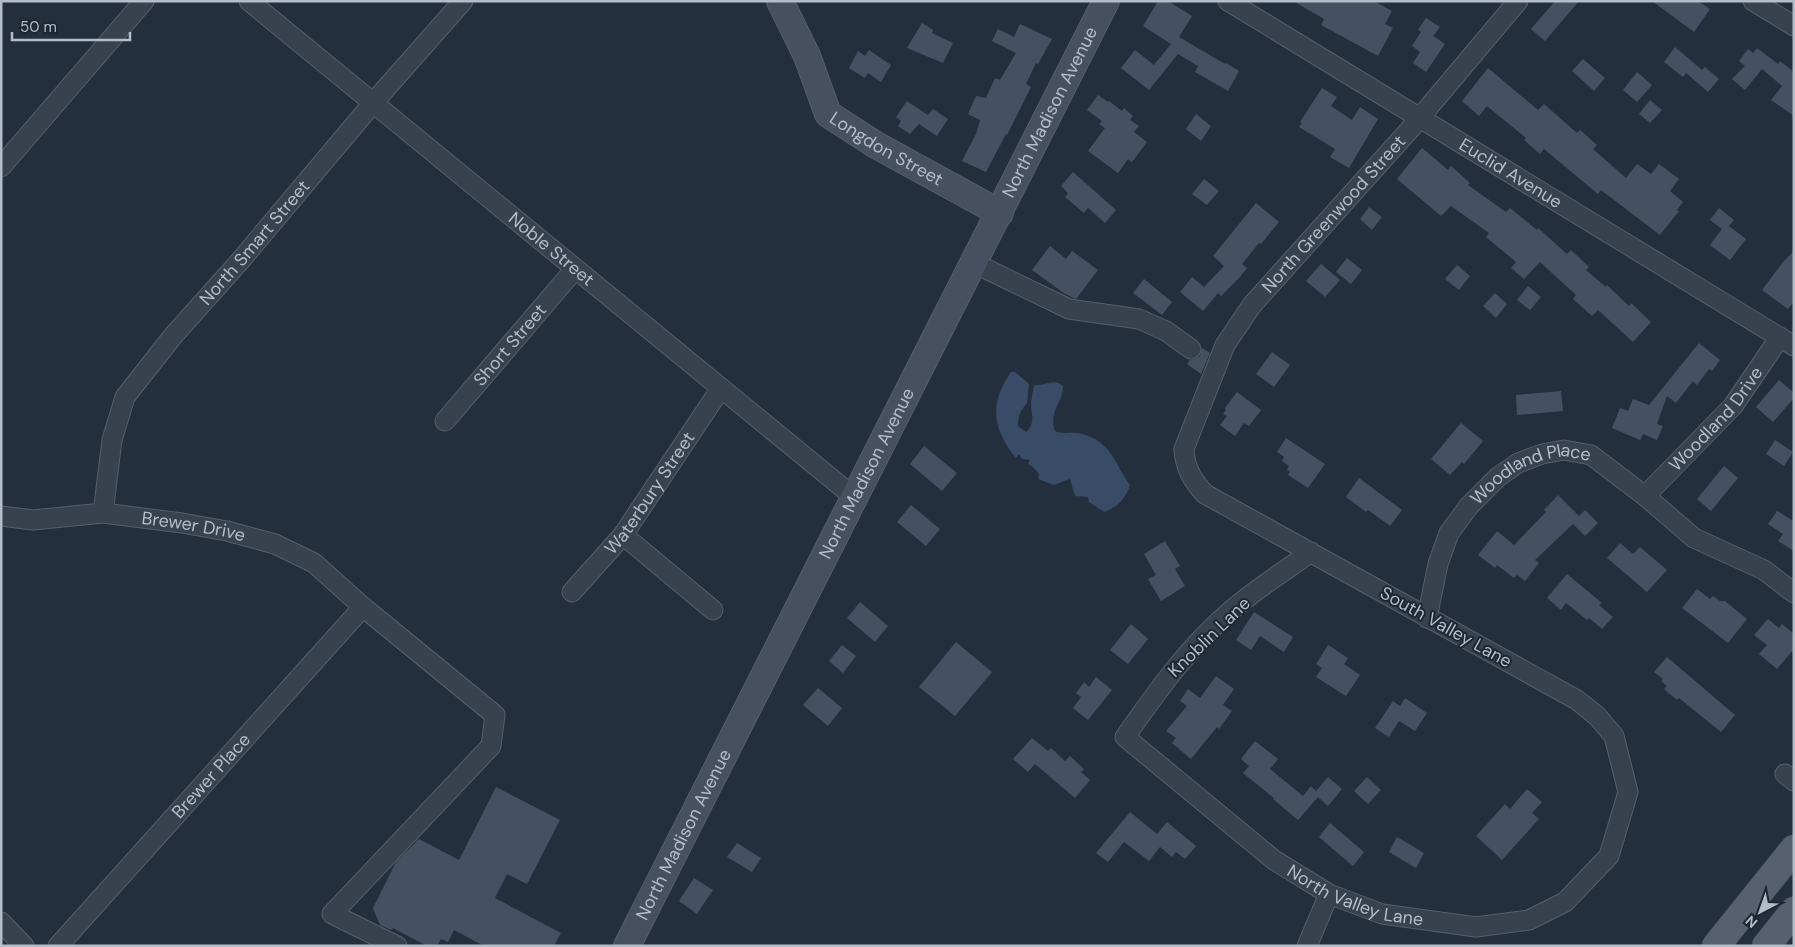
<svg xmlns="http://www.w3.org/2000/svg" width="1795" height="947" font-family="'DM Sans',sans-serif">
<style>
.water{fill:#394c67}
.building{fill:#455162}
.lines{fill:none;stroke-linecap:round;stroke-linejoin:round}
.street-casing{stroke:#565f6c;stroke-width:21}
.secondary-casing{stroke:#565f6c;stroke-width:28}
.primary-casing{stroke:#414a57;stroke-width:29}
.street{stroke:#38414e;stroke-width:19}
.secondary{stroke:#465061;stroke-width:26}
.primary{stroke:#56606e;stroke-width:28}
.labels{text-anchor:middle;stroke-width:4;stroke-linejoin:round;paint-order:stroke}
.street-label{font-size:18px;fill:#b4bcc9;stroke:#1d2633}
</style>
<rect width="100%" height="100%" fill="#242f3e"/>
<!-- water -->
<path class="water" d="M1011 372H1015L1029 384 1027 403C1020 412 1018 414 1018 426L1026 432C1035 424 1032 416 1031 405 1031 399 1033 391 1034 385 1045 387 1053 377 1063 386 1063 404 1048 411 1055 431 1063 435 1073 431 1082 434 1112 442 1114 463 1130 485 1126 498 1117 508 1104 512L1089 502 1088 497 1075 496 1070 479 1054 485 1038 479 1039 474 1033 467 1028 464 1030 460 1022 459 1019 454 1016 458C992 428 989 404 1011 372Z"/>
<!-- building -->
<path class="building" d="M1158 1H1168L1192 16 1179 37 1225 64 1226 63 1239 71 1228 91 1195 72 1198 66 1178 54 1149 90 1121 68 1135 50 1154 65 1171 44 1143 26Z
M1293 1H1374L1392 11 1385 24 1393 28 1378 56 1321 25 1324 19Z
M1555 1H1579L1545 41 1531 29Z
M1652 1H1698L1710 9 1694 32Z
M1426 18 1440 27 1433 36 1445 44 1426 72 1413 63 1420 52 1412 46 1421 32 1418 30Z
M922 23 933 30 932 33 953 43 943 63 907 48Z
M1020 24 1052 39 1038 64 1036 63 1026 84 1031 87 1007 135 1006 134 986 172 962 161 976 134 980 120 968 114 976 96 986 98 995 78 1000 80 1016 53 992 41 998 29 1014 37Z
M1675 47 1702 70 1705 67 1719 79 1708 92 1686 73 1683 77 1664 62Z
M1757 48 1778 64 1780 61 1794 72V116L1771 100 1782 86 1762 69 1745 90 1732 79 1745 66 1739 61 1748 49 1753 53Z
M869 50 891 65 881 82 868 73 865 78 849 68 858 51 865 56Z
M1583 59 1605 78 1594 91 1572 71Z
M1488 68 1538 110 1544 104 1577 133 1580 130 1597 145 1593 149 1626 178 1637 164 1651 174 1659 164 1679 179 1670 191 1683 202 1677 210 1679 211 1660 235 1601 190 1598 194 1544 149 1540 154 1524 140 1526 138 1487 106 1479 116 1462 101Z
M1637 72 1652 85 1637 102 1623 90Z
M1322 88 1337 97 1331 106 1352 120 1360 107 1378 119 1349 168 1330 157 1335 149 1299 127 1302 123 1300 122Z
M1098 95 1108 102 1109 101 1122 111 1124 108 1133 116 1130 120 1139 126 1134 132 1147 142 1132 162 1128 159 1118 173 1088 151 1105 128 1099 124 1102 121 1087 110Z
M1650 100 1662 110 1650 123 1639 114Z
M907 101 928 115 933 109 948 119 937 136 919 124 910 134 898 126 901 121 896 117Z
M1196 114 1211 126 1201 141 1186 129Z
M1422 148 1448 170 1451 166 1470 183 1468 185 1506 212 1510 208 1537 230 1538 228 1567 254 1571 250 1589 267 1586 270 1606 287 1607 285 1629 306 1631 303 1651 322 1633 342 1598 310 1592 316 1573 299 1576 295 1540 262 1524 279 1511 268 1516 262 1486 237 1489 233 1451 206 1441 216 1397 179Z
M1073 172 1116 210 1105 223 1088 208 1084 213 1065 197 1068 193 1061 186Z
M1204 179 1219 191 1207 205 1192 194Z
M1256 203 1279 222 1261 244 1259 243 1242 264 1247 268 1239 278 1221 296 1218 293 1203 311 1180 292 1192 277 1204 287 1224 266 1213 256Z
M1369 207 1382 217 1372 230 1360 219Z
M1719 208 1734 220 1729 226 1746 239 1730 260 1710 245 1722 229 1710 220Z
M1050 246 1066 259 1072 251 1098 270 1076 299 1065 294 1032 270Z
M1794 251V302L1788 309 1762 290 1783 262Z
M1347 258 1362 270 1351 284 1336 272Z
M1321 264 1340 280 1325 297 1306 281Z
M1457 265 1470 276 1459 290 1445 279Z
M1144 279 1172 302 1162 315 1133 293Z
M1528 286 1541 297 1530 310 1517 300Z
M1495 293 1507 304 1496 318 1483 306Z
M1699 343 1720 360 1712 371 1709 369 1697 385 1693 381 1676 403 1667 396 1657 424 1663 426 1657 440 1643 434 1640 440 1612 428 1620 408 1628 411 1633 399 1649 405Z
M1202 348 1210 353 1201 374 1187 364 1190 360 1195 359 1200 356Z
M1272 352 1290 365 1274 387 1256 374Z
M1779 380 1794 393V398L1773 422 1756 407Z
M1561 391 1563 411 1517 415 1516 395Z
M1237 392 1261 410 1249 426 1244 423 1235 436 1220 425 1227 416 1223 414 1226 410 1225 408Z
M1461 423 1483 441 1464 464 1462 462 1450 475 1431 459Z
M1286 438 1325 464 1308 488 1288 475 1290 472 1287 470 1289 466 1282 461 1284 457 1277 452Z
M1775 440 1793 452 1784 466 1766 454Z
M924 446 957 473 942 491 910 464Z
M1724 466 1738 478 1711 511 1697 499Z
M1359 478 1402 510 1390 526 1368 510 1366 512 1346 497Z
M1558 495 1579 516 1585 510 1598 523 1585 536 1573 524 1535 560 1539 563 1525 581 1517 575 1514 578 1497 565 1495 568 1478 555 1497 531 1514 545 1546 512 1544 510Z
M911 505 940 529 926 546 897 522Z
M1777 511 1792 520 1794 517V551L1778 541 1783 534 1768 524Z
M1165 541 1180 566 1175 569 1185 586 1161 601 1148 579 1156 575 1144 554Z
M1620 543 1633 554 1640 547 1667 570 1647 592 1607 558Z
M1567 574 1602 603 1599 605 1613 617 1602 629 1589 618 1587 620 1566 603 1561 610 1547 598Z
M1697 589 1710 599 1713 596 1720 601H1725L1747 619 1728 643 1682 608Z
M860 602 888 626 875 642 847 618Z
M1254 612 1293 637 1284 652 1260 636 1251 650 1236 640Z
M1768 619 1779 628 1782 624 1794 634V649L1777 669 1759 654 1767 645 1754 635Z
M1131 624 1148 639 1128 664 1110 650Z
M956 642 992 672 955 716 919 687Z
M842 645 856 656 843 673 829 661Z
M1328 645 1348 658 1344 664 1360 675 1346 696 1316 677 1322 668 1316 664Z
M1667 657 1735 715 1721 732 1679 698 1677 700 1664 689 1667 686 1661 681 1663 679 1654 672Z
M1216 676 1234 689 1223 705 1232 711 1219 729 1217 727 1191 759 1172 743 1176 738 1166 731 1187 706 1180 701 1188 689 1200 698Z
M1096 677 1112 690 1088 720 1073 708 1081 697 1076 693 1084 682 1089 687Z
M818 688 842 708 828 726 803 705Z
M1405 698 1427 713 1415 731 1399 721 1389 737 1375 728 1393 701 1400 706Z
M1032 738 1048 751 1051 748 1065 761 1070 756 1084 769 1081 772 1090 780 1075 798 1035 764 1028 772 1013 759Z
M1255 741 1278 759 1270 769 1303 796 1311 786 1316 791 1328 777 1342 789 1328 806 1318 797 1298 820 1273 799 1274 798 1243 773 1249 766 1241 759Z
M1367 777 1381 790 1368 804 1354 791Z
M496 787 560 820 527 884 507 874 495 898 561 933 554 946H484L454 930 448 942 441 939 437 946H427L393 928 391 930 380 925 373 908 396 862 419 839 459 860Z
M1527 789 1542 802 1532 813 1539 819 1502 860 1476 836 1505 804 1510 809Z
M1130 812 1157 834 1167 822 1196 846 1185 859 1176 852 1172 857 1160 847 1149 861 1124 842 1108 862 1096 853Z
M1330 823 1364 852 1353 866 1319 837Z
M1397 837 1424 853 1416 868 1389 852Z
M737 843 761 858 752 872 727 857Z
M694 878 713 890 697 914 679 901Z"/>
<g class="lines">
<defs>
<g id="street">
<path id="s1" d="M249 1 854 497"/>
<path id="s2" d="M1228 1 1794 346"/>
<path d="M1753 1 1794 26"/>
<path d="M1 167 144 1"/>
<path d="M974 263 1069 309 1139 319 1166 331 1191 349"/>
<path id="s3" d="M445 421 575 269"/>
<path id="s4" d="M1645 496 1733 406 1780 337"/>
<path id="s5" d="M103 513 112 440 125 397 173 336 240 261 373 103 463 1"/>
<path id="s6" d="M1 516 33 520 103 513 182 523 227 531 275 544 314 563 363 607 495 715 491 746 332 914 397 946"/>
<path d="M623 535 713 610"/>
<path id="s7" d="M1311 552C1285 571 1257 588 1233 609 1189 646 1158 690 1125 737L1274 860 1329 894 1382 914 1476 927 1529 920 1565 902 1609 856 1628 792 1614 736 1597 716 1577 700 1205 494C1192 480 1185 468 1184 449L1225 345 1252 305 1412 127 1518 1"/>
<path id="s8" d="M572 592 623 535 721 388"/>
<path id="s9" d="M1427 618 1438 564 1449 533 1469 506 1498 477 1518 463 1542 454 1564 450 1591 455 1645 496 1694 538 1764 570 1794 593"/>
<path d="M1785 774 1794 781"/>
<path d="M1 922 24 946"/>
<path id="s10" d="M58 946 363 607"/>
<path d="M1307 946 1329 894"/>
</g>
<g id="secondary">
<path id="s11" d="M780 1 807 56 828 114 876 145 1000 213"/>
<path id="s12" d="M627 946 1106 1"/>
</g>
<path id="primary" d="M1716 946 1794 849
M1766 946 1794 911"/>
</defs>
<!-- street casing -->
<use href="#street" class="street-casing"/>
<!-- secondary casing -->
<use href="#secondary" class="secondary-casing"/>
<!-- primary casing -->
<use href="#primary" class="primary-casing"/>
<!-- street -->
<use href="#street" class="street"/>
<!-- secondary -->
<use href="#secondary" class="secondary"/>
<!-- primary -->
<use href="#primary" class="primary"/>
</g>
<g class="labels">
<!-- street labels -->
<g class="street-label">
<text dy="6" stroke="none"><textPath href="#s12" startOffset="935">North Madison Avenue</textPath></text>
<text dy="6" stroke="none"><textPath href="#s11" startOffset="191">Longdon Street</textPath></text>
<text dy="6" stroke="none"><textPath href="#s2" startOffset="331">Euclid Avenue</textPath></text>
<text dy="6" stroke="none"><textPath href="#s7" startOffset="1766">North Greenwood Street</textPath></text>
<text dy="6" stroke="none"><textPath href="#s5" startOffset="320">North Smart Street</textPath></text>
<text dy="6" stroke="none"><textPath href="#s1" startOffset="391">Noble Street</textPath></text>
<text dy="6" stroke="none"><textPath href="#s3" startOffset="100">Short Street</textPath></text>
<text dy="6" stroke="none"><textPath href="#s4" startOffset="105">Woodland Drive</textPath></text>
<text dy="6" stroke="none"><textPath href="#s12" startOffset="530">North Madison Avenue</textPath></text>
<text dy="6" stroke="none"><textPath href="#s9" startOffset="195">Woodland Place</textPath></text>
<text dy="6" stroke="none"><textPath href="#s8" startOffset="126">Waterbury Street</textPath></text>
<text dy="6" stroke="none"><textPath href="#s6" startOffset="194">Brewer Drive</textPath></text>
<text transform="translate(1446 627) rotate(29)" y="6">South Valley Lane</text>
<text transform="translate(1209 637) rotate(-44)" y="6">Knoblin Lane</text>
<text dy="6" stroke="none"><textPath href="#s10" startOffset="229">Brewer Place</textPath></text>
<text dy="6" stroke="none"><textPath href="#s12" startOffset="125">North Madison Avenue</textPath></text>
<text dy="6" stroke="none"><textPath href="#s7" startOffset="548">North Valley Lane</textPath></text>
</g>
</g>
<!-- border -->
<rect width="1795" height="947" fill="none" stroke="#b4bcc9" stroke-width="5"/>
<!-- north arrow -->
<g transform="translate(1760 912) rotate(221)" stroke="#1d2633" stroke-width="4" paint-order="stroke">
<path d="M0-4L9 19L0 12L-9 19Z" fill="#b4bcc9"/>
<text y="-8" font-size="14" font-weight="bold" text-anchor="middle" fill="#b4bcc9">N</text>
</g>
<!-- scale -->
<path d="M12 32v8h118v-8" fill="none" stroke="#b4bcc9" stroke-width="2.5"/>
<text x="20" y="32" font-size="15" fill="#b4bcc9" stroke="#1d2633" stroke-width="4" paint-order="stroke">50 m</text>
</svg>
